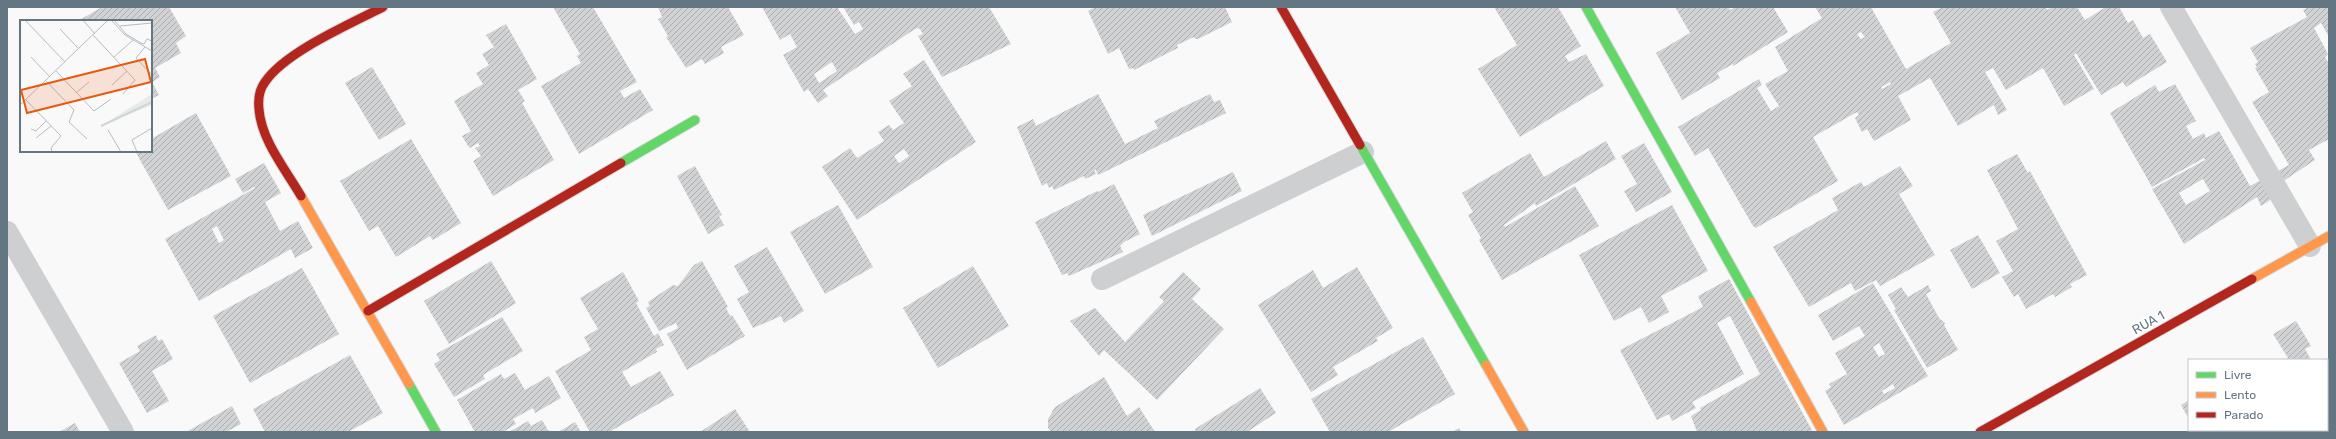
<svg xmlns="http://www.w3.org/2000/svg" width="2336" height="439" font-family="Rubik,sans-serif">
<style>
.building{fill:url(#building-hatch);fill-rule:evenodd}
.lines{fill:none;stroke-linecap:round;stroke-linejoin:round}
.fast-casing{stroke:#d5d6d7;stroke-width:11}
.slow-casing{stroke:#d5d6d7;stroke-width:11}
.jam-casing{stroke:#d5d6d7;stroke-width:11}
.street{stroke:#cecfd0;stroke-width:22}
.fast{stroke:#63d668;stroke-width:9}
.slow{stroke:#ff974d;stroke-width:9}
.jam{stroke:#b3261e;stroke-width:9}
.labels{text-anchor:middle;stroke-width:4;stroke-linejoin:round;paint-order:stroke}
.street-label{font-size:13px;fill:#657683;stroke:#fff}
.inset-river{fill:none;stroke:#ced6d9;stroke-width:2}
.inset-road{fill:none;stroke:#b5bdc3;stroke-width:1}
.view{fill:#e8590c;fill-opacity:0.15;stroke:#e8590c;stroke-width:2}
.inset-edge{fill:none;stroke:#657683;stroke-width:2}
</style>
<defs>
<pattern id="building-hatch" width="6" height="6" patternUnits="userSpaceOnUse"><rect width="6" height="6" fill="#d0d2d3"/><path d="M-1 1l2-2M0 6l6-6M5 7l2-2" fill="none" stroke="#acafb1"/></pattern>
</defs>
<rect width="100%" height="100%" fill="#f9f9f9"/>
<!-- building -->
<path class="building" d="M102 7H169L186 36 176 43 181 53 155 68 160 77 152 82 159 95 151 99V21H78Z
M553 7H593L637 82 620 91 624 98 640 89 653 110 579 154 541 86 581 63 577 56 580 54Z
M658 7H728L744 35 721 47 724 53 705 64 702 59 686 68 666 37 668 36 658 19 662 17Z
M762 7H832L833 9 837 7 855 34 863 29 859 22 854 25 843 7H989L1011 44 942 77 918 36 923 34 919 28 915 29 823 90 828 96 818 103 808 89 804 92 783 55 797 47 790 34 780 40ZM832 62 837 71 819 83 814 74Z
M1095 7H1225L1232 22 1198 39H1195L1194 37 1177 45 1178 48 1134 70 1133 68 1129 69 1119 48 1108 54 1088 11Z
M1494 7H1558L1581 46 1565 56 1569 62 1586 54 1604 86 1520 137 1478 69 1517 45Z
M1675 7H1728L1730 10 1736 7H1773L1788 32 1733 66V64L1717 73 1720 78 1682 100 1656 53 1690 33Z
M1815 7H1874L1872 9 1906 69 1951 43 1933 12 1943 7H2046L2047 10 2053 7H2077L2086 22 2085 20 2106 7H2119L2128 23 2133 20 2143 38 2150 34 2167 62 2126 87 2123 82 2101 95 2076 53 2074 55 2094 89 2064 106 2043 68 2006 90 1993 68 1985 72 2007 110 1998 115 1994 105 1958 126 1930 78 1898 96 1911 120 1874 141 1867 129 1862 132 1855 118 1859 115 1857 112 1813 137 1838 181 1756 228 1753 226 1708 148 1695 156 1678 127 1759 79 1762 85 1757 88 1771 111 1779 106 1765 84 1788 71 1775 47 1822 18ZM1861 32 1865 37 1861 39 1857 34ZM1890 82 1891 84 1882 89 1881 87Z
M2309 7H2329V37L2321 23 2314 28 2328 54 2325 57 2329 64V139L2309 150 2315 160 2276 186 2281 193 2261 206 2257 197 2184 244 2152 189 2205 160 2204 158 2152 187 2110 113 2155 85 2159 92 2175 84 2196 121 2186 126 2193 139 2204 133 2206 138 2219 131 2250 186 2289 165 2252 102 2269 92 2255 68 2257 67 2255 64 2258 62 2250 48 2307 17 2303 10ZM2203 179 2210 191 2186 205 2179 193Z
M506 24 537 79 518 90 525 101 522 103 554 160 493 196 473 161 481 156 475 148 480 146 478 143 470 148 468 146 462 136 471 131 454 101 483 84 476 73 489 65 482 54 494 47 486 35Z
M924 60 976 142 857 220 822 167 850 148 857 158 884 141 878 132 889 125 893 130 904 123 889 101 912 86 903 74ZM904 149 909 156 899 163 894 156Z
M372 67 406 124 379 140 345 83Z
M1098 94 1125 144 1158 128 1154 121 1210 94 1214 102 1220 100 1226 113 1098 175 1096 170H1094L1096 174 1085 179 1084 176 1054 190 1052 186 1049 188 1047 183 1042 186 1017 127 1033 119 1036 126Z
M196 113 231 176 168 210 135 151H151V139Z
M411 139 461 223 433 240 430 236 396 257 378 226 369 231 340 181Z
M1606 141 1616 159 1536 206 1535 203 1504 225 1505 227 1575 186 1599 226 1502 280 1479 240 1481 238 1468 215 1473 212 1462 193 1530 153 1544 177Z
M1644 143 1672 192 1636 212 1624 191 1637 184 1621 156Z
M2017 154 2028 173 2030 171 2087 275 2070 284 2072 287 2055 297 2053 294 2026 309 2018 294 2014 297 2002 277 2013 271 1996 241 2018 229 1987 170Z
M264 163 281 193 265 202 280 231 298 221 313 248 295 258 291 249 199 301 165 239 255 188 254 187 243 193 235 179ZM217 226 224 240 219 243 212 229Z
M695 166 722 215 719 216 724 225 708 234 677 176Z
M1900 166 1913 186 1899 194 1935 255 1880 286 1876 280 1855 291 1851 283 1809 307 1773 247 1838 210 1832 198 1861 182 1864 187Z
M1233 172 1242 191 1152 236 1143 215Z
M1114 184 1140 234 1124 242 1120 246 1123 252 1069 276 1067 273 1062 275 1035 222 1097 191 1098 192Z
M838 205 873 267 825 294 790 232Z
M1672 205 1708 271 1661 296 1669 312 1649 323 1641 307 1614 321 1579 255Z
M1978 235 2000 273 1972 289 1950 250Z
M767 247 804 311 784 323 781 316 753 328 737 299 749 292 734 266Z
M491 261 516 303 449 344 424 301Z
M702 261 728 307 726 308 730 316 732 315 745 336 687 370 667 334 678 328 676 323 659 331 646 308 650 306 648 302 673 285 678 286 694 265Z
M973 266 1009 326 938 368 903 308Z
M1357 267 1393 328 1376 338 1378 341 1333 367 1338 375 1311 392 1258 305 1313 270 1323 288Z
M302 268 339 334 250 383 213 316Z
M623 272 639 301 636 303 654 336 658 333 664 345 656 349 657 352 622 372 631 387 660 371 674 395 609 432H590L555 371 591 350 584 337 598 329 580 298Z
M1183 272 1201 289 1192 299 1224 329 1157 400 1104 350 1099 356 1070 321 1095 308 1125 342 1164 301 1159 297Z
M1729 279 1813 432H1697L1691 416 1701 410 1700 408 1760 374 1730 316 1717 323 1744 374 1692 402 1696 408 1672 421 1669 414 1657 420 1620 350 1703 307 1698 296Z
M1873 283 1928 376 1844 425 1825 391 1831 387 1829 384 1847 374 1835 353 1865 336 1859 326 1833 341 1818 315ZM1879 343 1885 354 1879 357 1873 347ZM1893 384 1895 388 1884 394 1882 391Z
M1928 285 1931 291 1926 294 1939 318 1945 323 1944 325 1958 350 1927 368 1894 310 1896 309 1888 295 1901 287 1908 297Z
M502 317 523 351 483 375 485 379 454 397 434 364 440 360 436 354Z
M2296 321 2311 346 2305 349 2311 360H2285L2288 358 2273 334Z
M156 335 158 341 162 339 173 359 152 371 169 401 147 413 119 363 140 351 137 346Z
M1423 337 1455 394 1388 432H1330L1311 399Z
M350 355 383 413 348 432H265L253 409Z
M515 373 525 390 549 376 561 398 535 413 533 408 513 419 516 424 503 432H475L457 400 501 374 504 379Z
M1104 377 1127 416 1139 407 1155 432H1051L1048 428V419L1055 407Z
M2327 386 2329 389V432H2286L2285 430H2327Z
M1260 388 1276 413 1247 432H1196L1195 429Z
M2189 400V419L2181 405Z
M232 406 241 424 226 432H186Z
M735 409 750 432H700Z
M542 420 549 432H509L528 421 531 426Z
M575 422 581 432H558Z
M75 423 80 432H59Z
M1459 428 1461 432H1452Z
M2201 430H2275L2277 432H2202Z"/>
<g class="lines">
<defs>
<path id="fast" d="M1586 7 1751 302
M1360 145 1486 365
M621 163 695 120
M409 384 436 432"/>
<path id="slow" d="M301 196 409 384
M2252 279 2329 236
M1751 302 1823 432
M1486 365 1524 432"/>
<path id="jam" d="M1281 7 1360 145
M301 196C286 170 261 140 259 109 258 100 259 90 265 82 285 52 350 24 383 7
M368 311 621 163
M1980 432 2252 279"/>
</defs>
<!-- fast casing -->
<use href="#fast" class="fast-casing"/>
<!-- slow casing -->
<use href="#slow" class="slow-casing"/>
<!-- jam casing -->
<use href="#jam" class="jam-casing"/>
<!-- street -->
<path class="street" d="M2171 7 2310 246
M7 232 123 432
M1102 279 1363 152"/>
<!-- fast -->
<use href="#fast" class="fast"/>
<!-- slow -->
<use href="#slow" class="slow"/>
<!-- jam -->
<use href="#jam" class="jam"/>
</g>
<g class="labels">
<!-- street labels -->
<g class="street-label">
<text transform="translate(2148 322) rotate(-29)" y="5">RUA 1</text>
</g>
</g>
<!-- overview -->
<g transform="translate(20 20)">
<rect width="132" height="132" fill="#f9f9f9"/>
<path d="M132 74V85L81 106Z" fill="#e8ebe6"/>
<path class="inset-river" d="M81 106 132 82"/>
<path class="inset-road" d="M5 0 45 42M63 0 75 14M91 0 105 15 132 31M94 0 106 14 121 23 124 24 127 19 132 21M100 6 132 3M40 9 59 29M73 15 115 60 103 74M125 27 116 38 132 55M11 37 30 57M94 37 113 20M36 51 74 91 91 79M26 61 54 90 49 102 67 119M92 65 107 51M57 72 69 62M6 80 41 116 31 128 32 132M0 85 88 0M11 109 16 111 26 101M88 110 101 132M16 118 31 106M117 132 112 120 132 108"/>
<path class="view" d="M125 39 131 62 7 93 1 70Z"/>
<rect width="132" height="132" class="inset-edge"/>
</g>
<!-- border -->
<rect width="2336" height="439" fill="none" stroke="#657683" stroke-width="16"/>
<!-- legend -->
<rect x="2188" y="359" width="140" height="72" fill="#ffffff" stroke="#c1c8cd"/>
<rect x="2196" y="372" width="20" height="6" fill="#63d668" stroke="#c1c8cd"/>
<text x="2224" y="379" font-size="12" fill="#657683">Livre</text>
<rect x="2196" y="392" width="20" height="6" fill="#ff974d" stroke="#c1c8cd"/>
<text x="2224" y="399" font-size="12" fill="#657683">Lento</text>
<rect x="2196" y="412" width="20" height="6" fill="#b3261e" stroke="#c1c8cd"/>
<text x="2224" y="419" font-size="12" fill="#657683">Parado</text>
</svg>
